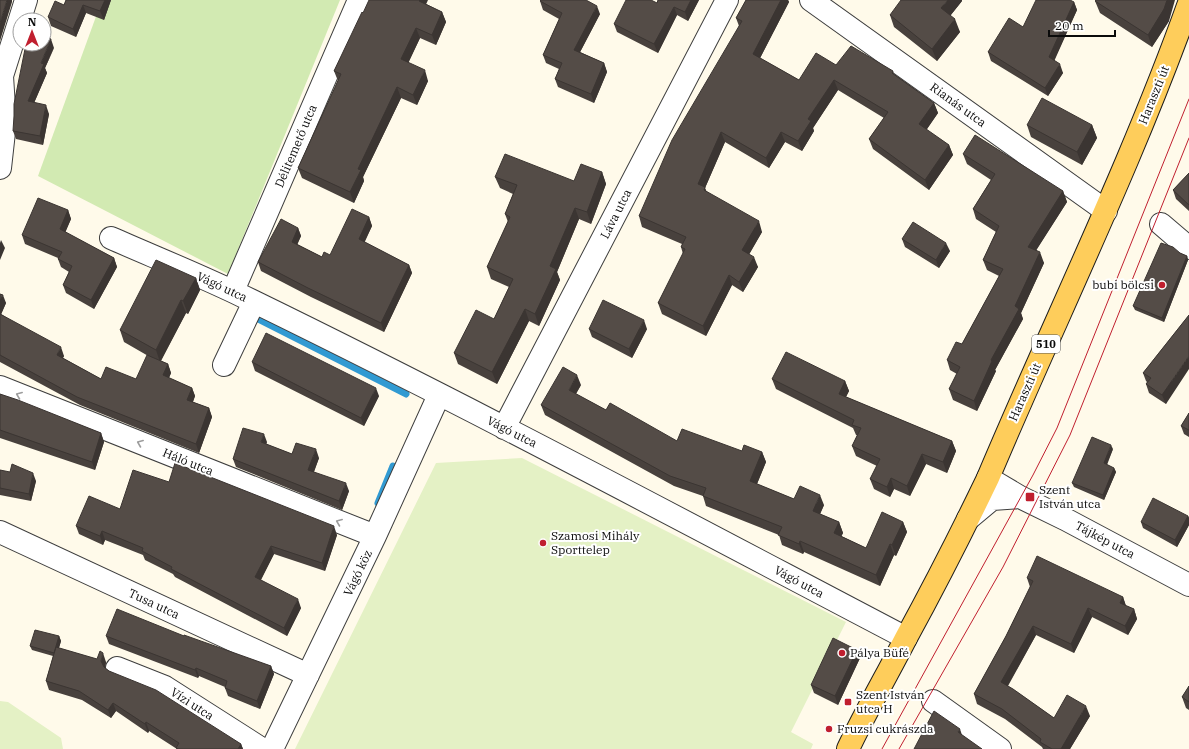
<svg xmlns="http://www.w3.org/2000/svg" width="1189" height="749" font-family="'IBM Plex Serif',serif">
<style>
.green{fill:#d2eab2}
.pitch{fill:#e4f1c5}
.lines{fill:none;stroke-linecap:round;stroke-linejoin:round}
.stream{stroke:#319ad2;stroke-width:7}
.minor-casing{stroke:#3e3e3e;stroke-width:24}
.major-casing{stroke:#1c1c1c;stroke-width:24}
.minor{stroke:#fff;stroke-width:22}
.major{stroke:#fecd5b;stroke-width:22}
.tram{stroke:#c01f2f;stroke-width:1}
.wall{fill:#48413d}
.shaded-wall{fill:#3b3532}
.building{fill:#544c47;stroke:#3b3532}
.oneway{stroke:#9d9d9d}
.poi-dot{fill:#c01f2f;stroke:#fff;stroke-width:1.5}
.labels{text-anchor:middle;stroke-width:4;stroke-linejoin:round;paint-order:stroke}
.shield{fill:#fff;stroke:#545454;stroke-width:1}
.shield-label{font-size:11px;font-weight:bold;fill:#0b0b0b}
.street-label{font-size:12px;fill:#0b0b0b;stroke:#fff}
.poi-label{font-size:12px;fill:#0b0b0b;stroke:#fff;text-anchor:start}
</style>
<rect width="100%" height="100%" fill="#fffaea"/>
<!-- green -->
<path class="green" d="M102 0H340L228 274 38 176Z"/>
<!-- pitch -->
<path class="pitch" d="M522 458 846 622 791 732 813 744 811 749H295L436 463Z
M0 701 8 702 61 738 63 749H0Z"/>
<g class="lines">
<!-- stream -->
<path class="stream" d="M258 319 406 394
M378 503 393 466"/>
<defs>
<path id="minor" d="M811 0 1106 211
M0 168 5 123 2 76 26 0
M1161 224 1189 248
M111 238C152 256 194 273 234 292 461 402 683 521 906 638
M233 291 359 0
M224 365 254 302
M0 387 375 536
M504 428 727 0
M988 478 1020 497 1065 519 1189 585
M968 519 992 499 1020 497
M0 532 308 675
M117 668 165 687 262 749
M933 701 1000 749
M272 749 375 536 439 395"/>
<path id="major" d="M848 749C866 711 887 675 906 638 935 585 962 532 988 478 1055 319 1131 165 1189 3"/>
</defs>
<!-- minor casing -->
<use href="#minor" class="minor-casing"/>
<!-- major casing -->
<use href="#major" class="major-casing"/>
<!-- minor -->
<use href="#minor" class="minor"/>
<!-- major -->
<use href="#major" class="major"/>
<!-- tram -->
<path class="tram" d="M882 749 1033 475 1057 428 1189 99
M899 749 1003 567 1070 435 1189 138"/>
</g>
<!-- wall -->
<path class="wall" d="M66 0H111L104 20 86 13 76 37 51 26 48 17 64 5Z
M658 0H699L688 21 677 15 658 53 617 32 614 24 657 3Z
M746 0H788L789 2 760 58 799 80 836 65 893 71 894 74 934 103 938 113 926 130 949 145 953 155 929 190 873 149 869 139 884 118 838 90 813 128 814 131 802 151 785 142 769 168 725 142 705 188 706 191 762 232 749 254 758 267 743 292 732 285 706 336 662 314 658 303 683 254 681 247 682 244 642 227 639 216 739 26 736 18Z
M540 1 600 14 580 52 604 63 607 72 594 103 558 87 555 79 559 69 546 63 543 55 559 19 543 10Z
M962 1 950 16 960 32 937 61 894 27 890 15Z
M1095 1 1169 21 1152 47 1100 13Z
M1074 2 1077 10 1054 60 1063 73 1048 96 991 61 988 52 1023 27Z
M426 4 442 12 446 22 436 45 420 38 408 63 428 81 417 105 401 98 363 177 364 181 354 203 302 178 298 168 338 81 334 71 363 13Z
M54 48 45 68 47 73 34 103 49 114 43 145 16 139 13 131Z
M1027 125H1092L1097 138 1082 165 1031 137Z
M963 154 1063 191 1067 202 1036 250 1044 263 1021 313 1023 319 995 370 996 371 977 411 953 400 949 389 957 374 950 370 947 360 962 344 999 276 987 270 983 260 996 232 976 219 973 209 991 180 967 164Z
M602 172 606 184 591 224 579 219 557 272 560 280 539 326 529 321 497 384 458 364 454 353 494 319 509 287 491 279 487 267 508 222 505 214 513 194 500 188 495 177 574 181Z
M1189 173V211L1176 199 1173 190Z
M68 210 71 219 65 232 114 258 117 267 94 309 66 293 63 285 69 272 61 267 58 259V258L25 244 22 235Z
M369 217 372 226 364 242 409 265 412 273 384 332 311 297 261 271 258 262 298 228 301 236 297 244 322 257 330 255Z
M902 239 950 251 939 268 905 247Z
M1180 253 1187 256 1188 260 1164 322 1135 310 1133 306Z
M196 278 200 290 188 314 186 313 161 361 168 364 171 373 169 378 192 388 195 396 193 402 209 408 212 417 199 453 80 405 0 362V294L6 303 1 314 64 356 63 358 101 379H136L150 357 124 342 120 330Z
M1189 315 1166 404 1149 393 1146 384 1147 382 1146 381 1143 373Z
M589 329H647L632 358 592 337Z
M252 362 379 396 364 426 255 371Z
M772 379 845 381 849 391 846 397 952 441 956 451 947 473 926 464 910 496 894 489 890 497 874 489 870 479 877 466 856 456 852 446 857 435H856L853 428 776 389Z
M581 385 576 394 606 410 677 441 742 451 762 452 766 462 757 484 794 499 824 505 820 514 839 522 843 533 841 536 866 548 903 522 907 532 896 556 894 555 880 586 804 552 803 554 782 545 779 535 706 506 703 496 674 486 545 415 541 405Z
M0 394 101 433 104 442 95 470 0 438Z
M1189 413V437L1184 434 1181 426Z
M267 442 266 444 292 454 319 458 314 472 349 491 342 510 236 467 233 459Z
M1113 449 1107 465 1114 468 1116 472 1104 500 1074 487 1072 483Z
M0 470 36 481 31 501 0 495Z
M169 482 337 535 325 571 274 554 261 580 301 608 287 636 175 577 173 574 145 560 143 555 105 540 103 545 79 534 76 526 120 509Z
M1188 516 1189 518V525L1177 547 1143 528 1141 522Z
M1027 578 1123 597 1126 606 1134 609 1137 619 1128 635 1092 617 1074 653 1036 635 1008 686 1054 718 1090 716 1070 749H1043L1042 747 1005 719 977 704 974 694 1006 636 1030 587Z
M59 636 61 641 59 648 106 662 105 668 109 671 241 744 243 749H177L149 731 148 733 116 711 111 718 82 700 49 690 46 681 53 656 32 650 30 646Z
M106 636H184L271 666 274 674 260 709 228 696 225 688V687L199 676 198 678 109 644Z
M857 650 860 658 838 705 814 693 811 685Z
M1189 686V710L1186 708 1182 697Z"/>
<!-- shaded-wall -->
<path class="shaded-wall" d="M7 0H12V2L0 41V23Z
M105 0H111L104 20 100 11Z
M420 0H428L423 11 419 1Z
M691 0H699L688 21 685 12Z
M781 0H788L789 2 757 64 753 54Z
M948 0H962V1L946 21 941 8Z
M1167 0H1175L1169 21 1152 47 1148 35Z
M1074 2 1077 10 1052 66 1049 57Z
M83 5 86 13 76 37 73 29Z
M597 6 600 14 577 58 574 50Z
M674 7 677 15 658 53 654 44Z
M442 12 446 22 436 45 432 35Z
M955 19 960 32 937 61 932 49Z
M416 28 420 38 405 70 401 59Z
M51 39 54 48 45 68 47 73 31 110 28 101 41 63Z
M604 63 607 72 594 103 591 94Z
M1060 64 1063 73 1048 96 1045 88Z
M425 70 428 81 417 105 413 95Z
M834 80 838 90 813 128 814 131 802 151 798 141 808 119Z
M397 87 401 98 363 177 364 181 354 203 350 192 358 169Z
M934 103 938 113 923 135 919 124Z
M46 105 49 114 43 145 40 136Z
M1092 125 1097 138 1082 165 1077 152Z
M721 132 725 142 705 188 709 197 698 184Z
M781 132 785 142 769 168 766 158Z
M949 145 953 155 929 190 925 180Z
M602 172 606 184 591 224 587 212Z
M1063 191 1067 202 1032 257 1028 247Z
M575 208 579 219 557 272 560 280 539 326 535 314 550 266Z
M68 210 71 219 63 238 60 229Z
M369 217 372 226 362 248 359 239Z
M759 221 762 232 746 260 742 250Z
M298 228 301 236 295 250 292 242Z
M1 240 5 248 0 260V243Z
M946 243 950 251 939 268 936 260Z
M1040 252 1044 263 1021 313 1023 319 995 370 996 371 977 411 974 401 1015 306Z
M1187 256 1188 260 1164 322 1162 318Z
M754 257 758 267 743 292 739 282Z
M114 258 117 267 94 309 91 300Z
M409 265 412 273 384 332 381 323Z
M729 275 732 285 706 336 703 326Z
M196 278 200 290 188 314 183 301Z
M3 295 6 303 0 317V301Z
M181 300 186 313 160 362 156 350Z
M525 309 529 321 497 384 492 372Z
M644 320 647 329 632 358 629 349Z
M61 347 64 356 60 363 57 355Z
M1189 356V369L1166 404 1162 395Z
M168 364 171 373 166 384 163 375Z
M577 375 581 385 572 400 569 390Z
M845 381 849 391 842 404 839 394Z
M192 388 195 396 190 409 187 400Z
M376 388 379 396 364 426 361 418Z
M209 408 212 417 199 453 196 444Z
M101 433 104 442 95 470 92 462Z
M264 434 267 442 264 450 261 442Z
M952 441 956 451 947 473 943 462Z
M1111 445 1113 449 1105 468 1104 463Z
M316 449 319 458 311 479 308 470Z
M762 452 766 462 754 491 750 481Z
M922 454 926 464 910 496 907 486Z
M1114 468 1116 472 1104 500 1103 495Z
M33 473 36 481 31 501 29 494Z
M891 478 894 489 890 497 887 487Z
M346 483 349 491 342 510 339 501Z
M820 495 824 505 817 521 813 511Z
M1188 516 1189 518V525L1177 547 1175 540Z
M839 522 843 533 838 544 834 533Z
M903 522 907 532 896 556 892 545Z
M334 526 337 535 325 571 322 563Z
M102 531 105 540 103 545 100 536Z
M800 541 804 552 803 554 799 544Z
M890 544 894 555 880 586 876 575Z
M271 546 274 554 258 585 255 577Z
M1123 597 1126 606 1120 603Z
M298 599 301 608 287 636 284 628Z
M1088 608 1092 617 1074 653 1071 644Z
M1134 609 1137 619 1128 635 1125 626Z
M1033 626 1036 635 1004 692 1001 682Z
M59 636 61 641 56 657 54 653Z
M857 650 860 658 838 705 835 696Z
M103 653 106 662 105 669 101 661Z
M271 666 274 674 260 709 257 701Z
M196 668 199 676 198 678 195 670Z
M113 703 116 711 111 718 108 710Z
M1086 706 1090 716 1070 749H1061Z
M146 722 149 731 148 733 145 724Z
M960 729 963 738 958 732Z
M241 744 243 749H238Z"/>
<!-- building -->
<path class="building" d="M0 0H7L0 23Z
M66 0H105L100 11 83 5 73 29 48 17 55 1 64 5Z
M369 0H420L419 1 442 12 432 35 416 28 401 59 425 70 413 95 397 87 358 169 361 170 350 192 298 168 341 74 334 71 362 12 363 13Z
M541 0H586L597 6 574 50 604 63 591 94 555 79 562 63 543 55 562 13 540 1Z
M626 0H651L657 3 658 0H691L685 12 674 7 654 44 614 24Z
M746 0H781L753 54 799 80 816 53 836 65 851 46 893 71 892 73 934 103 919 124 949 145 925 180 869 139 888 112 834 80 808 119 811 121 798 141 781 132 766 158 721 132 698 184 705 187 704 190 759 221 742 250 754 257 739 282 729 275 703 326 658 303 685 249 681 247 686 237 639 216 672 140 742 21 736 18Z
M901 0H948L941 8 955 19 932 49 890 15Z
M1036 0H1070L1074 2 1049 57 1060 64 1045 88 988 52 1009 18 1023 27Z
M1096 0H1167L1164 9 1148 35 1095 1Z
M44 36 51 39 41 63 44 64 28 101 46 105 40 136 13 131 14 116V104L26 44H44Z
M1042 98 1092 125 1077 152 1027 125Z
M975 135 1063 191 1028 247 1040 252 1015 306 1019 309 991 360 992 361 974 401 949 389 960 367 947 360 956 342 962 344 1003 269 983 260 999 226 973 209 995 174 963 154Z
M505 154 574 181 581 164 602 172 587 212 575 208 550 266 556 269 535 314 525 309 492 372 454 353 476 310 494 319 513 279 487 267 510 217 505 214 517 185 495 177Z
M1189 173V205L1173 190Z
M38 198 68 210 60 229 114 258 91 300 63 285 72 266 58 259 62 252 22 235Z
M352 209 369 217 359 239 409 265 381 323 308 288 258 262 281 219 298 228 292 242 322 257 324 252 330 255Z
M913 222 946 243 936 260 902 239Z
M1161 243 1173 247 1180 253 1187 256 1162 318 1133 306Z
M156 260 196 278 183 301 181 300 156 350 120 330Z
M0 294 3 295 0 301Z
M603 300 644 320 629 349 589 329Z
M0 314 61 347 57 355 101 379 106 367 136 379 147 355 168 364 163 375 192 388 187 400 209 408 196 444 77 397 0 355Z
M1189 315V356L1162 395 1146 384 1151 378 1143 373Z
M266 333 376 388 361 418 252 362Z
M786 352 845 381 839 394 952 441 943 462 922 454 907 486 891 478 887 487 870 479 880 459 852 446 861 428 852 425 854 420 772 379Z
M563 367 577 375 569 390 606 410 610 403 677 441 682 429 742 451 744 445 762 452 750 481 794 499 800 486 820 495 813 511 839 522 834 533 866 548 882 512 903 522 892 545 890 544 876 575 800 541 799 544 778 535 782 527 703 496 706 488 670 476 541 405Z
M0 394 18 400 101 433 92 462 0 430Z
M1189 413V430L1181 426Z
M243 428 264 434 261 442 292 454 296 443 316 449 308 470 346 483 339 501 233 459Z
M1092 437 1111 445 1104 463 1114 468 1103 495 1072 483Z
M175 463 334 526 322 563 271 546 255 577 298 599 284 628 171 569 172 567 142 551 143 548 102 531 100 536 76 526 89 496 120 509 133 470 169 482Z
M12 464 33 473 29 494 0 488V470L10 472Z
M1153 498 1188 516 1175 540 1141 522Z
M1037 556 1123 597 1120 603 1134 609 1125 626 1088 608 1071 644 1033 626 1001 682 1013 689 1054 718 1067 695 1086 706 1061 749H1052L1040 742 1041 739 1002 709 974 694 1006 636 1033 581 1027 578Z
M117 609 184 636V635L271 666 257 701 225 688 227 681 196 668 195 670 106 636Z
M35 630 59 636 54 653 30 646Z
M833 638 857 650 835 696 811 685Z
M56 647 97 659 100 651 103 653 101 661 104 667 109 671 156 690 241 744 238 749H178L176 748 179 743 146 722 145 724 113 703 108 710 79 691 46 681Z
M1189 686V702L1182 697Z
M934 711 960 729 958 732 982 749H914Z"/>
<!-- one-way arrows -->
<defs><path id="oneway-chevron" d="M-2-3.5L2.5 0L-2 3.5" fill="none" stroke-width="1.6" stroke-linecap="round" stroke-linejoin="round"/></defs>
<g class="oneway">
<use href="#oneway-chevron" transform="translate(19 395) rotate(-158)"/>
<use href="#oneway-chevron" transform="translate(140 443) rotate(-158)"/>
<use href="#oneway-chevron" transform="translate(339 522) rotate(-158)"/>
</g>
<!-- markers -->
<g class="poi-dot">
<circle cx="1162" cy="285" r="4"/>
<rect x="1025" y="492" width="10" height="10" rx="2"/>
<circle cx="543" cy="543" r="4"/>
<circle cx="842" cy="653" r="4"/>
<rect x="844" y="698" width="8" height="8" rx="2"/>
<circle cx="829" cy="729" r="4"/>
</g>
<g class="labels">
<!-- shield labels -->
<rect class="shield" x="1032" y="335" width="28" height="18" rx="3"/>
<g class="shield-label">
<text x="1046" y="348">510</text>
</g>
<!-- street labels -->
<g class="street-label">
<text transform="translate(1154 95) rotate(-68)" y="4">Haraszti út</text>
<text transform="translate(958 105) rotate(36)" y="4">Rianás utca</text>
<text transform="translate(296 146) rotate(-67)" y="4">Délitemető utca</text>
<text transform="translate(616 214) rotate(-63)" y="4">Láva utca</text>
<text transform="translate(222 287) rotate(25)" y="4">Vágó utca</text>
<text transform="translate(1025 392) rotate(-66)" y="4">Haraszti út</text>
<text transform="translate(512 432) rotate(27)" y="4">Vágó utca</text>
<text transform="translate(188 462) rotate(22)" y="4">Háló utca</text>
<text transform="translate(1105 540) rotate(28)" y="4">Tájkép utca</text>
<text transform="translate(358 573) rotate(-64)" y="4">Vágó köz</text>
<text transform="translate(799 582) rotate(28)" y="4">Vágó utca</text>
<text transform="translate(154 604) rotate(25)" y="4">Tusa utca</text>
<text transform="translate(192 704) rotate(33)" y="4">Vízi utca</text>
</g>
<!-- poi labels -->
<g class="poi-label">
<text x="1154" y="289" text-anchor="end">bubi bölcsi</text>
<text x="1039" y="494">Szent<tspan x="1039" dy="14">István utca</tspan></text>
<text x="551" y="540">Szamosi Mihály<tspan x="551" dy="14">Sporttelep</tspan></text>
<text x="850" y="657">Pálya Büfé</text>
<text x="856" y="699">Szent István<tspan x="856" dy="14">utca H</tspan></text>
<text x="837" y="733">Fruzsi cukrászda</text>
</g>
</g>
<!-- north arrow -->
<g transform="translate(32 32)"><circle r="19" fill="#ffffff" stroke="#9d9d9d"/>
<path d="M0-3L7 15L0 10L-7 15Z" fill="#c01f2f"/>
<text y="-6" font-size="11" font-weight="bold" text-anchor="middle" fill="#0b0b0b">N</text>
</g>
<!-- scale -->
<path d="M1049 30v6h66v-6" fill="none" stroke="#0b0b0b" stroke-width="2"/>
<text x="1055" y="30" font-size="12" fill="#0b0b0b" stroke="#ffffff" stroke-width="3" paint-order="stroke">20 m</text>
</svg>
